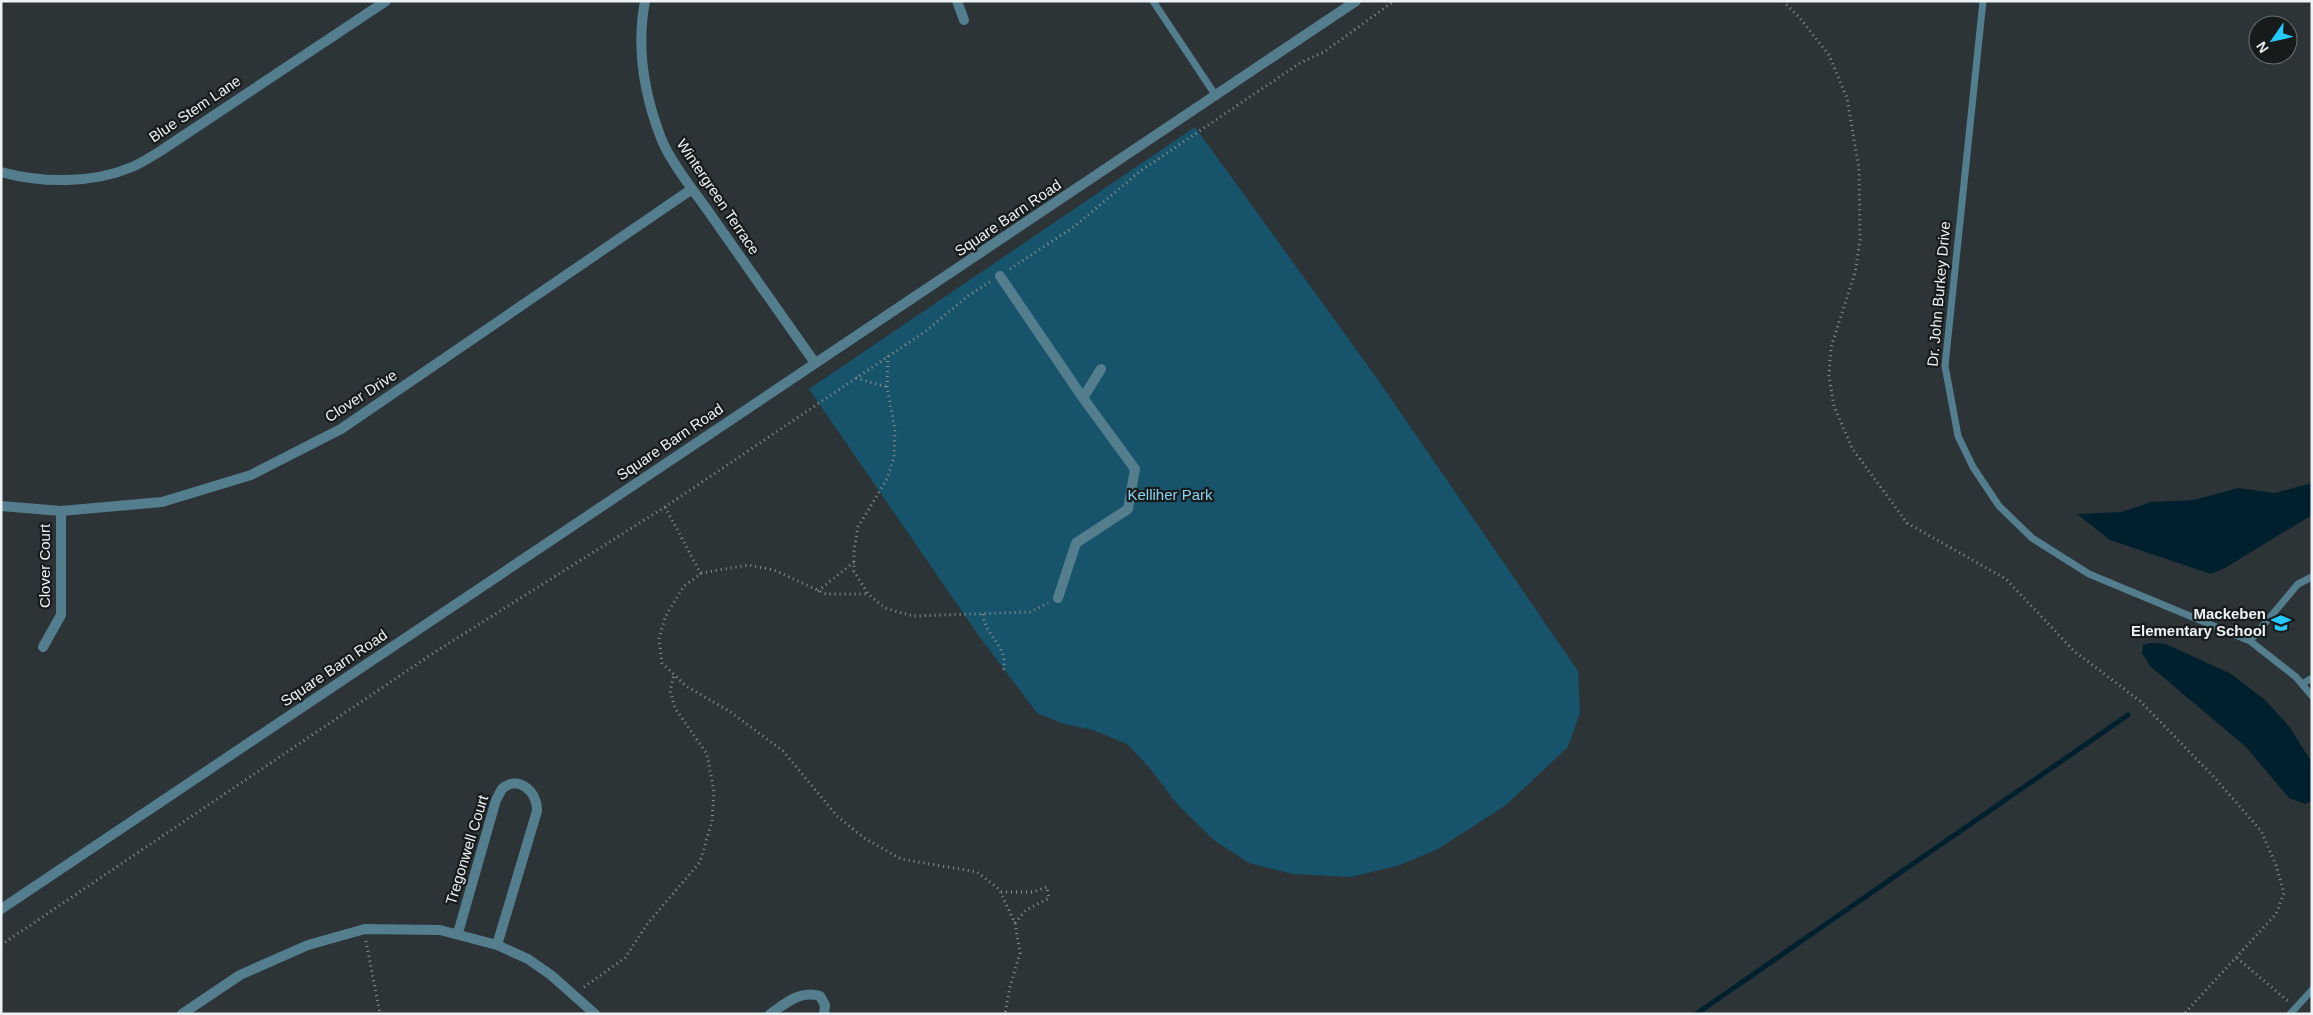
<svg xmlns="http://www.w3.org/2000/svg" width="2313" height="1015" font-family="Arial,sans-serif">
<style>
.green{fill:#17546b}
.water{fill:#00202d}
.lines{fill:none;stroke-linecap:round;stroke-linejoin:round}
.stream{stroke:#00202d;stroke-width:5}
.path{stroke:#8a9194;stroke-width:3;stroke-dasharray:1 4;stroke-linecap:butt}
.service{stroke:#547d8e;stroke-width:7}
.pedestrian{stroke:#547d8e;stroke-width:10}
.minor{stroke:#547d8e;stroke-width:10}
.tertiary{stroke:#547d8e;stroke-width:10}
.labels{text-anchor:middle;stroke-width:4.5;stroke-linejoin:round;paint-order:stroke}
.street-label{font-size:15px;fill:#edf2f5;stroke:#171b1c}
.park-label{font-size:15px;fill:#89d5f6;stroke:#171b1c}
.poi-label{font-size:15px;font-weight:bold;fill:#edf2f5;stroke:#171b1c;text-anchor:end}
</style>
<rect width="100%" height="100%" fill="#2c3437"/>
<!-- green -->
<path class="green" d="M1195 127 1376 377 1578 671 1580 712 1568 747 1506 805 1438 849 1400 865 1351 877 1293 874 1249 863 1214 840 1178 805 1148 766 1127 744 1093 730 1064 724 1037 713 979 636 809 389Z"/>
<!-- water -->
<path class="water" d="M2312 483V515L2225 568 2211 574 2110 540 2077 514 2122 512 2151 502 2194 500 2238 488 2275 493Z
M2150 643 2166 644 2231 674 2265 700 2289 726 2309 758 2312 765V801L2305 804 2289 798 2246 747 2150 666 2142 653 2143 645Z"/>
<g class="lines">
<!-- stream -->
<path class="stream" d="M1696 1014 2128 715"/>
<!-- path -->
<path class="path" d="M1783 1 1799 17 1829 55 1847 98 1859 169 1860 240 1855 273 1831 347 1829 376 1834 406 1852 448 1907 523 2006 579 2074 651 2140 701 2215 778 2261 831 2276 865 2284 893 2276 914 2184 1014
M1010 269 1075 226 1139 172 1300 63 1324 52 1394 1
M888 356 887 387 895 430 894 457 887 479 858 527 854 550V571L868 594 885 608 913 616 1030 612 1048 603
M856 378 887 387
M665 507 701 574 684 586 665 617 659 639 662 663 686 686 729 711 783 751 837 816 864 838 901 859 977 872 999 889 1015 923 1020 953 1010 987 1005 1014
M701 573 748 565 774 570 826 594H868
M818 591 854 562
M983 614C985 638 1010 646 1003 672
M1001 892H1033L1047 887 1049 898 1026 910 1015 923
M366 941 380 1014
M1 945 435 652 665 507 926 331 969 295 990 282
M2237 958 2288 1001
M584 987 625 958 648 923 700 862 712 821 714 792 707 754 675 708 670 691 674 675"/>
<!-- service -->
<path class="service" d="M1153 1 1216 96
M1983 1 1945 366 1958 436 1973 467 1999 506 2032 538 2089 574 2250 641 2296 677 2312 696
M2250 641 2298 584 2312 577
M2302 684 2312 678
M2290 1014 2312 990"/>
<!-- pedestrian -->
<path class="pedestrian" d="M1000 276 1083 398
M1058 598 1076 543 1128 509 1135 469 1083 398 1101 369"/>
<!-- minor -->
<path class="minor" d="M645 1C636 48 644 94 661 138 670 162 698 196 713 218 747 266 781 315 815 363
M957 1 964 20
M1 172C42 183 92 184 132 167 142 163 152 156 162 150L386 1
M1 506 61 511 162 502 251 475 341 429 692 189
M43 647 61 615V511
M458 933 496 800C498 797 500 792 502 789 518 774 538 792 537 811L497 945
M182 1014 240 975 308 945 365 929 440 930 497 945 528 959 551 975 595 1014
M770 1014C786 1003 800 990 820 996L825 1005 824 1014"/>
<!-- tertiary -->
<path class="tertiary" d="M1 909 1356 1"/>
</g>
<!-- icons -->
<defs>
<symbol id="school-bare" viewBox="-9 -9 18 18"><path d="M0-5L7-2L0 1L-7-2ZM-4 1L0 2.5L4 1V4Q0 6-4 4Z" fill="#25c9fe" stroke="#171b1c" stroke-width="2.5" paint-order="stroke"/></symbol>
</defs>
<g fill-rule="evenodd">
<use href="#school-bare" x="2267" y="609" width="28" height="28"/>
</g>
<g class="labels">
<!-- street labels -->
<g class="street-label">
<text transform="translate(195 109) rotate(-34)" y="5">Blue Stem Lane</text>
<text transform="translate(718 197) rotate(56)" y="5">Wintergreen Terrace</text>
<text transform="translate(1008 218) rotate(-34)" y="5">Square Barn Road</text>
<text transform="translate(1939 294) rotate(-85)" y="5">Dr. John Burkey Drive</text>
<text transform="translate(361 396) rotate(-33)" y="5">Clover Drive</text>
<text transform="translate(670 442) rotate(-34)" y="5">Square Barn Road</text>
<text transform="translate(45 566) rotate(-90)" y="5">Clover Court</text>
<text transform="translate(334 668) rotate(-34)" y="5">Square Barn Road</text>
<text transform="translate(467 850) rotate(-73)" y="5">Tregonwell Court</text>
</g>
<!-- park labels -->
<g class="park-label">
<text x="1170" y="500">Kelliher Park</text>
</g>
<!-- poi labels -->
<g class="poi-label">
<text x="2266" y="619">Mackeben<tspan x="2266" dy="17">Elementary School</tspan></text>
</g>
</g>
<!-- border -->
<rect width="2313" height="1015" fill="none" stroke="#edf2f5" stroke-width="5"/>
<!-- north arrow -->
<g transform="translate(2273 40) rotate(236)"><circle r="24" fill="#171b1c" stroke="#6d7173"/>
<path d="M0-4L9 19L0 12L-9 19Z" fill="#25c9fe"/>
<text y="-8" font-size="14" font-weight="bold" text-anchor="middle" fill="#edf2f5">N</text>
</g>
</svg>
